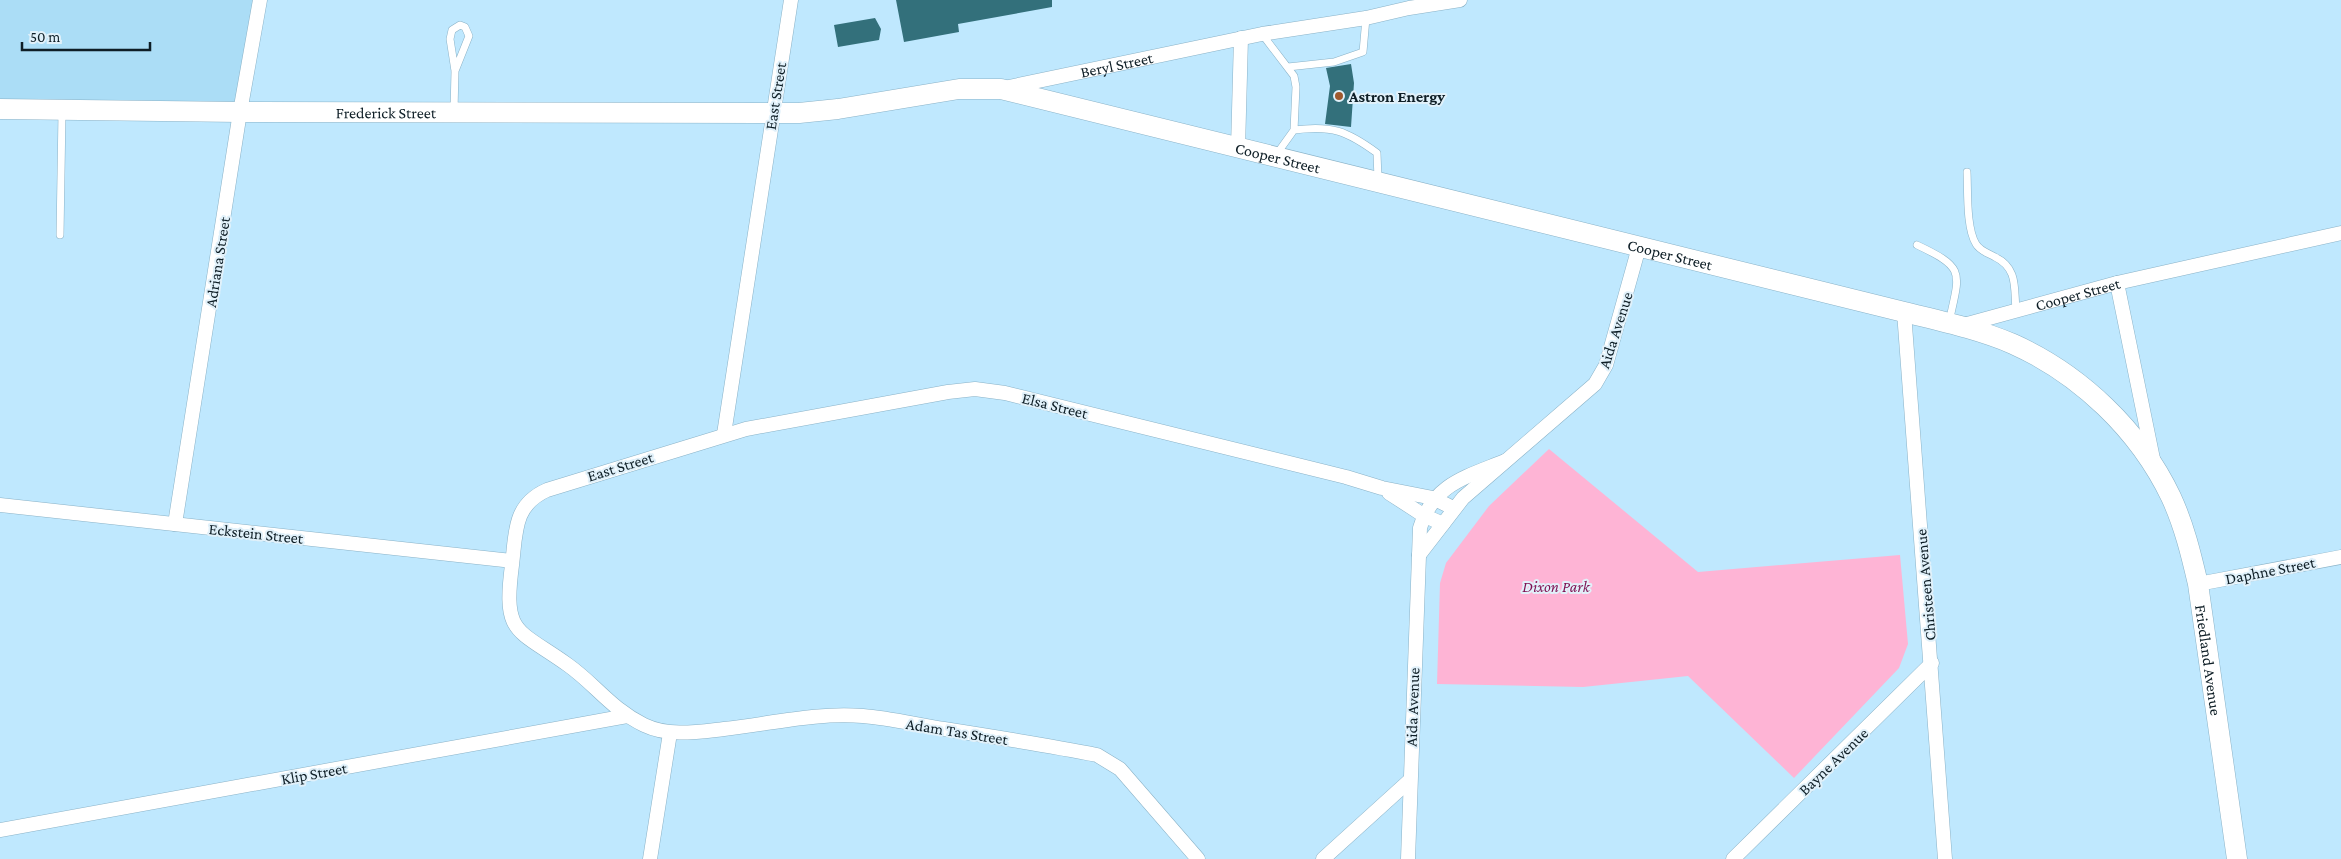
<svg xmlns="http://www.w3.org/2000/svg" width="2341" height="859" font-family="'Crimson Pro',serif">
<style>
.built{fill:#abddf6}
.green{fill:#feb4d5}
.building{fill:#33707b}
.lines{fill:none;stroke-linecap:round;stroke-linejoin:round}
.lane-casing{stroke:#8ab2c7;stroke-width:8}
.street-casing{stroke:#8ab2c7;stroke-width:15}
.secondary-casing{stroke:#8ab2c7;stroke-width:21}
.lane{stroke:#fff;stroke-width:7}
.street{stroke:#fff;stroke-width:14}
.secondary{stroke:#fff;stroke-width:20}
.poi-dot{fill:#9f592e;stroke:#e1f1fa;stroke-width:2}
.labels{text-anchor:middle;stroke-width:4;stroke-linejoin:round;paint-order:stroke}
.street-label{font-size:16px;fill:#0e1e26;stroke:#e1f1fa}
.poi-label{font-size:16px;font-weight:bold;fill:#0e1e26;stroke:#e1f1fa;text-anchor:start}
.park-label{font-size:16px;font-style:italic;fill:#7f1052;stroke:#e1f1fa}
</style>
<rect width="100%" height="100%" fill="#bfe8fe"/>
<!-- built -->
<path class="built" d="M0 0H254L239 105 0 106Z"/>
<!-- green -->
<path class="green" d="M1549 449 1698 572 1900 555 1908 644 1899 668 1794 778 1688 676 1583 687 1437 684 1440 583 1446 563 1489 506Z"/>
<!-- building -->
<path class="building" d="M896 0H1052V7L958 24 959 32 904 42Z
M875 18 881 29 879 40 838 47 834 25Z
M1351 64 1354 83 1351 127 1325 124 1330 86 1326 68Z"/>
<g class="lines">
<defs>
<path id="lane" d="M1262 34 1294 76 1296 87 1294 130
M1288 67 1334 62 1363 52 1366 18
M454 111 455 71 450 39 452 30 460 25 465 27 469 36 455 71
M1276 155 1294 130C1332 125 1347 131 1377 153L1378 179
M1967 172C1968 191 1966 228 1976 244 1980 251 1988 253 1995 257 2018 268 2014 288 2016 310
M60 235 62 113
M1917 245C1966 268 1960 272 1949 322"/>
<g id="street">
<path id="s1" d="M1004 88 1262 34 1366 18 1409 8 1460 0"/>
<path d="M1238 148 1241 38"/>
<path d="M2117 283 2153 459"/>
<path d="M1904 312C1917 494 1933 676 1945 859"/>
<path id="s2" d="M1960 326 2117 283 2341 233"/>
<path d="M724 434 791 0"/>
<path d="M1389 493 1423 515 1443 524"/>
<path d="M0 505 512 561"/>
<path d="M175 524 240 112 260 0"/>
<path d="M1419 555 1463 498 1595 384 1606 365 1639 247"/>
<path d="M2198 584 2341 557"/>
<path d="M0 830 627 716"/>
<path d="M650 859 670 733"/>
<path d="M1198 859 1120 769 1097 755C1046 745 995 737 944 729 917 725 890 718 863 716 817 712 770 724 724 729 697 732 669 737 644 725 610 708 596 685 568 665 516 628 503 635 512 565 516 533 513 505 547 490L746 429 948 392 975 389 1005 393 1346 477 1382 488 1433 498 1453 508"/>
<path d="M1323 859 1409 781"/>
<path d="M1408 859 1420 528C1433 484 1466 477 1505 461"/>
<path d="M1733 859 1932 663"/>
</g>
<g id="secondary">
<path id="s3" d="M0 109 240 112 799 113 838 109 959 89H1001L1904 312C1940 321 1978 329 2013 344 2080 374 2139 430 2171 497 2184 525 2191 554 2198 584L2237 859"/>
</g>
</defs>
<!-- lane casing -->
<use href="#lane" class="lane-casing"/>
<!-- street casing -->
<use href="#street" class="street-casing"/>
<!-- secondary casing -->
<use href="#secondary" class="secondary-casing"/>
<!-- lane -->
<use href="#lane" class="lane"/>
<!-- street -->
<use href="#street" class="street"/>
<!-- secondary -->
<use href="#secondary" class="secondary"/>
</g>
<!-- markers -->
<circle class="poi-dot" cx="1339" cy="96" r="5"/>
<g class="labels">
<!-- street labels -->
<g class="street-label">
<text dy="6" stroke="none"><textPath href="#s1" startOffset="115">Beryl Street</textPath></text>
<text transform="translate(775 96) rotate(-81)" y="6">East Street</text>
<text dy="6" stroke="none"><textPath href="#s3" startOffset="386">Frederick Street</textPath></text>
<text dy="6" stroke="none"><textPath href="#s3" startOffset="1288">Cooper Street</textPath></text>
<text dy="6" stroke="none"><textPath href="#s3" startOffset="1692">Cooper Street</textPath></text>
<text transform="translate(217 262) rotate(-81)" y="6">Adriana Street</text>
<text dy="6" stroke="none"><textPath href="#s2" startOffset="122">Cooper Street</textPath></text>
<text transform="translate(1615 330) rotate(-72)" y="6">Aida Avenue</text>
<text transform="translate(1055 405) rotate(14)" y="6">Elsa Street</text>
<text transform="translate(620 466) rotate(-17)" y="6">East Street</text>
<text transform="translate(256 533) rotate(6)" y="6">Eckstein Street</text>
<text transform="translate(2270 570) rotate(-11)" y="6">Daphne Street</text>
<text transform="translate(1925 585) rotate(-95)" y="6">Christeen Avenue</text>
<text dy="6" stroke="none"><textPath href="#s3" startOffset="2439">Friedland Avenue</textPath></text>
<text transform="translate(1412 707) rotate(-88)" y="6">Aida Avenue</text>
<text transform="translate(957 731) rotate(9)" y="6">Adam Tas Street</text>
<text transform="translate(1833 761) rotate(-44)" y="6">Bayne Avenue</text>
<text transform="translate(314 773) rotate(-10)" y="6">Klip Street</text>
</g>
<!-- poi labels -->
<g class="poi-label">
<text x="1349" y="102">Astron Energy</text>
</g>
<!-- park labels -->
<g class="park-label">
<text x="1556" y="592">Dixon Park</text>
</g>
</g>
<!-- scale -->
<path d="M22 42v8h128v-8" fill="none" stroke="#0e1e26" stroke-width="2.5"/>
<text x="30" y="42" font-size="15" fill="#0e1e26" stroke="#e1f1fa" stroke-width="4" paint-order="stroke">50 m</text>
</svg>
